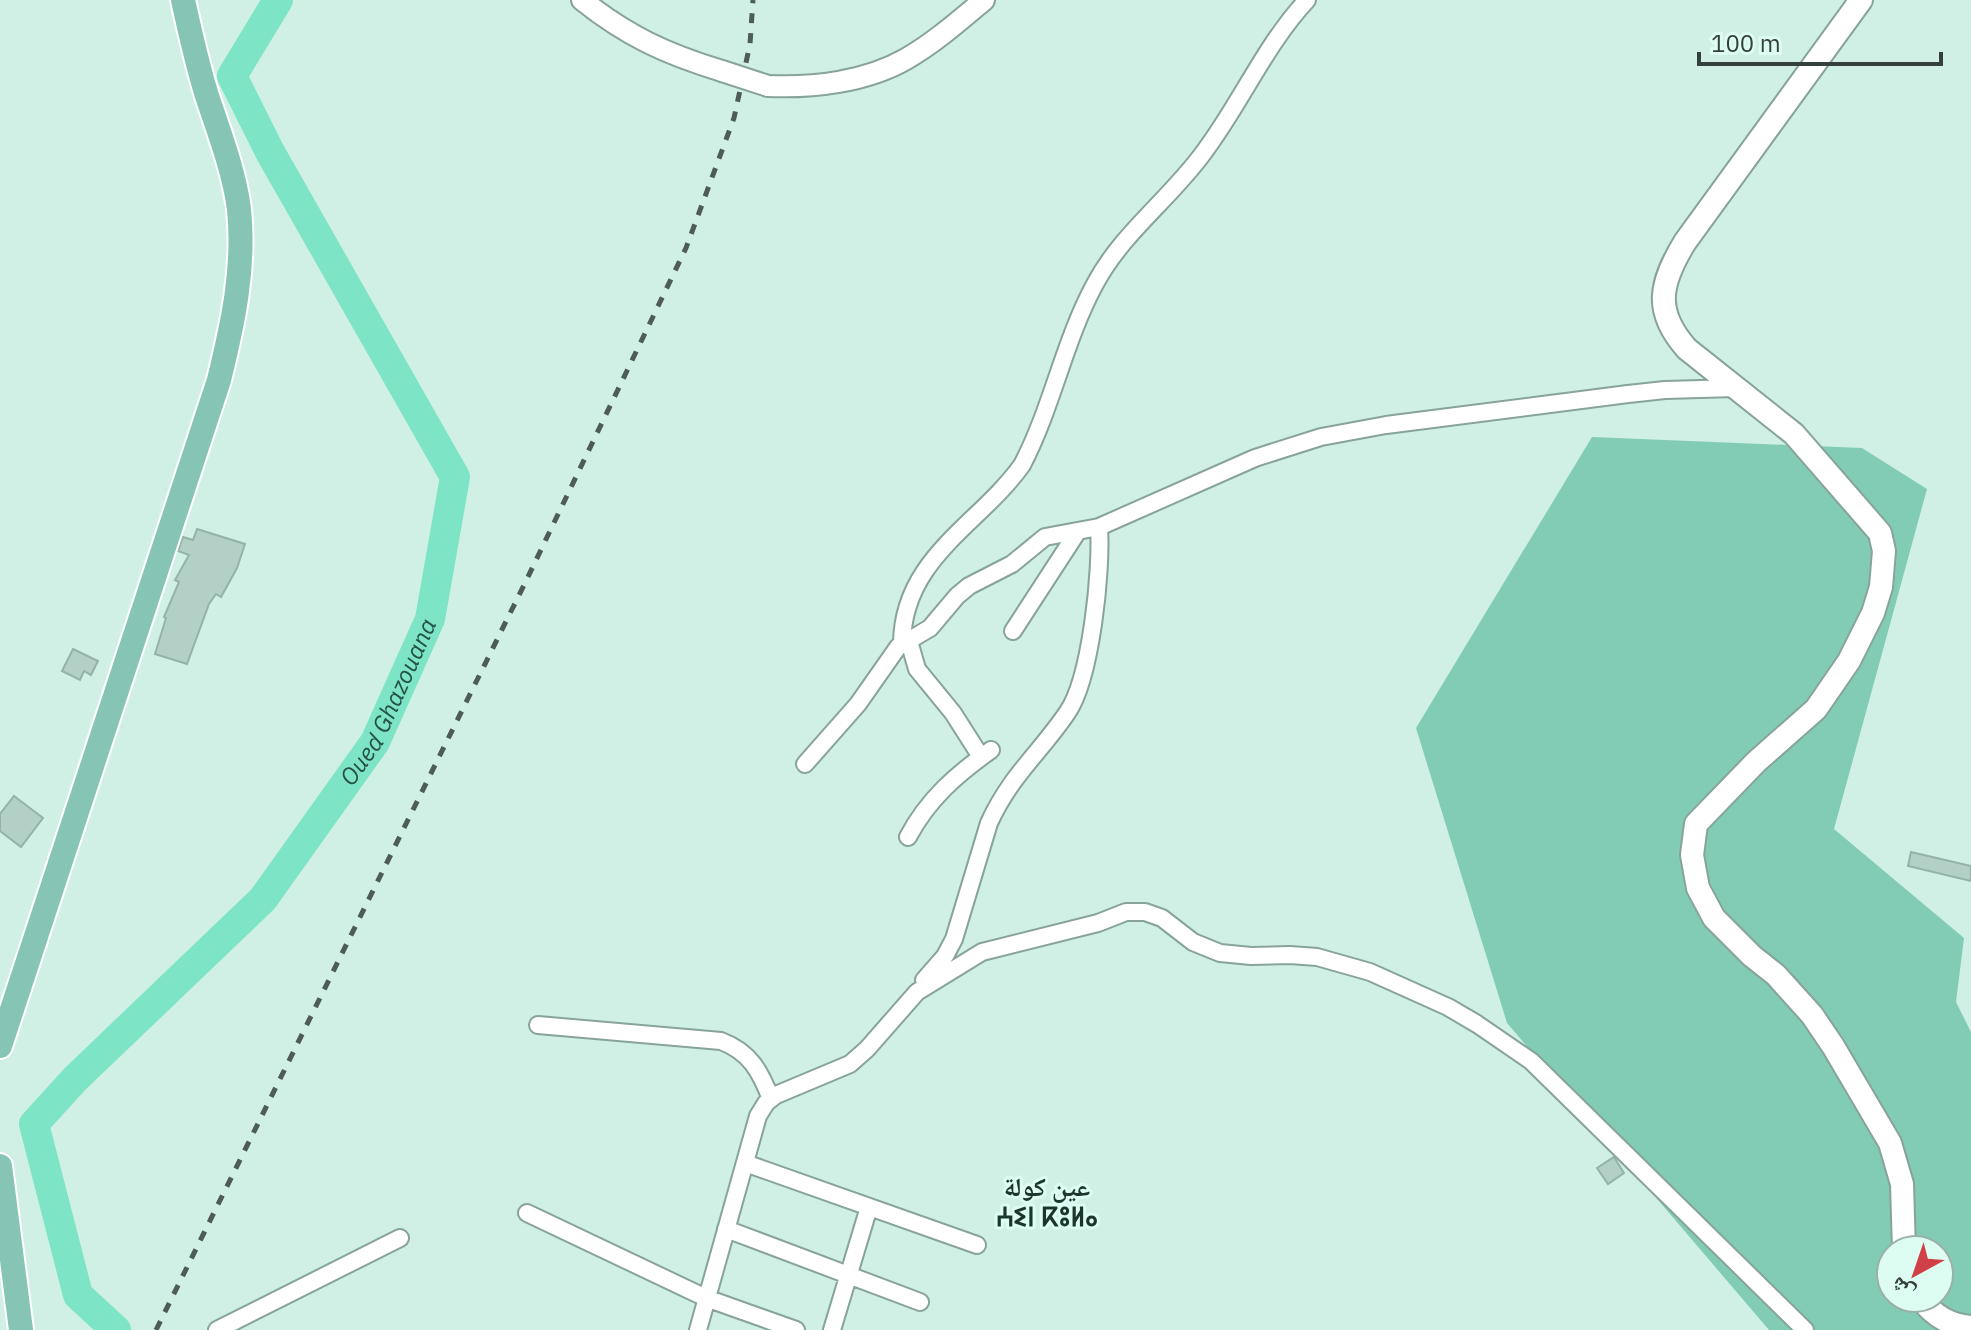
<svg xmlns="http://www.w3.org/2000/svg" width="1971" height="1330" font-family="'IBM Plex Sans','Noto Naskh Arabic','Noto Sans Tifinagh',sans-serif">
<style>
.green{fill:#82ccb5;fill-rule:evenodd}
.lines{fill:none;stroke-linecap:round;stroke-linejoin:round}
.river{stroke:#7ee4c6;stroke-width:30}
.building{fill:#b2d0c6;stroke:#95b2a8;stroke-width:2}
.minor-casing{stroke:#87a39a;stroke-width:20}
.tertiary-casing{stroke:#87a39a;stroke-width:24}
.secondary-casing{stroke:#87a39a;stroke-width:26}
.primary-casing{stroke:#fff;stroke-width:28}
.minor{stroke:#fff;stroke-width:16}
.tertiary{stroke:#fff;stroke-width:20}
.secondary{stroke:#fff;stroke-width:22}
.primary{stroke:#86c4b5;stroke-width:24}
.rail{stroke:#4d5c57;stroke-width:5;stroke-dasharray:10 10;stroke-linecap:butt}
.tertiary-bridge-casing{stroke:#87a39a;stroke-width:24;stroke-linecap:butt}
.tertiary-bridge{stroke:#fff;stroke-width:20}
.labels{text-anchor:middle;stroke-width:6;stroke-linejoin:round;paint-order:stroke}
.water-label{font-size:24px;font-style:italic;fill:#255245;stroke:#defdf2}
.quarter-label{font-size:26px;font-weight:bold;fill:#1c362e;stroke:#defdf2}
</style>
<rect width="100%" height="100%" fill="#d1f0e5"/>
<!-- green -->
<path class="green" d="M1592 437 1862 448 1927 489 1834 829 1964 938 1956 1002 1971 1032V1330H1769L1507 1023 1416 728ZM1891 1250H1939V1298H1891Z"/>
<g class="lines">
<!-- river -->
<path class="river" id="s1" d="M116 1330 78 1295 34 1124 75 1079 263 899 375 742 430 619 455 477 270 152 232 76 278 0"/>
</g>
<!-- building -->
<path class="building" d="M197 529 245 544 237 568 221 597 216 594 209 604 187 664 155 654 166 618 164 617 179 582 175 580 189 555 178 551 183 537 193 540Z
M73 649 98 661 91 675 84 671 80 680 62 671Z
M14 796 43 818 21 847 0 831V814Z
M1911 852 1971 866V881L1908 866Z
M1614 1157 1624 1173 1608 1184 1597 1168Z"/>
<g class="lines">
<defs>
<path id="minor" d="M1013 631 1078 531
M909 641 917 669 953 713 981 757
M902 643C903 558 979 525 1022 465 1052 408 1064 341 1095 284 1122 233 1171 198 1204 152 1241 103 1265 45 1307 0
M805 764 858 704 898 647 930 628 957 596 969 586 1012 564 1045 537 1099 527 1255 458 1321 437 1386 425 1628 394 1665 390 1736 388
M908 837C928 799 957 774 991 750
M924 980 945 956 954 939 989 823C1011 775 1039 754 1067 713 1091 679 1102 570 1099 527
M538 1025 721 1041C750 1052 760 1071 771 1099
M745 1163 977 1245
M527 1213 706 1298 796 1330
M726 1229 920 1302
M217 1330 400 1238
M698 1330 758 1116 766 1103 776 1095 850 1064 867 1049 917 992 982 952 1098 923 1126 912H1145L1162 918 1193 942 1220 953 1251 956 1290 955 1317 957 1370 972 1448 1007 1477 1024 1531 1061 1805 1330
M832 1330 869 1207"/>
<path id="tertiary" d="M582 0C627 36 666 54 722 71
M768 86C813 88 866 82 906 59 934 43 959 21 984 0"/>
<path id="secondary" d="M1861 0 1685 242C1660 283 1653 311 1687 349L1794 434 1880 533 1884 551 1881 587 1873 613 1849 661 1816 709 1756 762 1696 824 1692 855 1698 888 1714 918 1752 956 1776 975 1812 1015 1833 1046 1890 1143 1902 1184 1904 1250
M1920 1298C1934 1316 1949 1325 1971 1327"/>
<path id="primary" d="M0 1046 219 380C233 323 245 268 239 209 234 171 219 132 207 96 197 64 190 32 183 0
M0 1166 21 1330"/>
</defs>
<!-- minor casing -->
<use href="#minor" class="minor-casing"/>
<!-- tertiary casing -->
<use href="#tertiary" class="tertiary-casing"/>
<!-- secondary casing -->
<use href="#secondary" class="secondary-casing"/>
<!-- primary casing -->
<use href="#primary" class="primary-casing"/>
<!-- minor -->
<use href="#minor" class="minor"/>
<!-- tertiary -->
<use href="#tertiary" class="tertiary"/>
<!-- secondary -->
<use href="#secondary" class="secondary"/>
<!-- primary -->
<use href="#primary" class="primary"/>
<!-- rail -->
<path class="rail" d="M156 1330 525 583 686 248 734 118 750 44 753 0"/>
<defs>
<path id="tertiary-bridge" d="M722 71 768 86"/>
</defs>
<!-- tertiary-bridge casing -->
<use href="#tertiary-bridge" class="tertiary-bridge-casing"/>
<!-- tertiary-bridge -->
<use href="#tertiary-bridge" class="tertiary-bridge"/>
</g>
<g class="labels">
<!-- water labels -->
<g class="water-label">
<text dy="8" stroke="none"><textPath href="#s1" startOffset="784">Oued Ghazouana</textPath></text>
</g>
<!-- quarter labels -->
<g class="quarter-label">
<text x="1047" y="1196">عين كولة<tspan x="1047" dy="30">ⵄⵉⵏ ⴽⵓⵍⴰ</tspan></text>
</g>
</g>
<!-- north arrow -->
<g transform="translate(1915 1274) rotate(220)"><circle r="38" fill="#defdf2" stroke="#9ab1a9" stroke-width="2"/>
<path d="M0-6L14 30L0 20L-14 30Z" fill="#d04147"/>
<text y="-12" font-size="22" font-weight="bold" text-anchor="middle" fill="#34403c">ش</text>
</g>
<!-- scale -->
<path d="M1699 52v12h242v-12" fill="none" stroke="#34403c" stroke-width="4"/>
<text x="1711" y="52" font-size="24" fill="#34403c" stroke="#defdf2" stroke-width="6" paint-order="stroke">100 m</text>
</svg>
